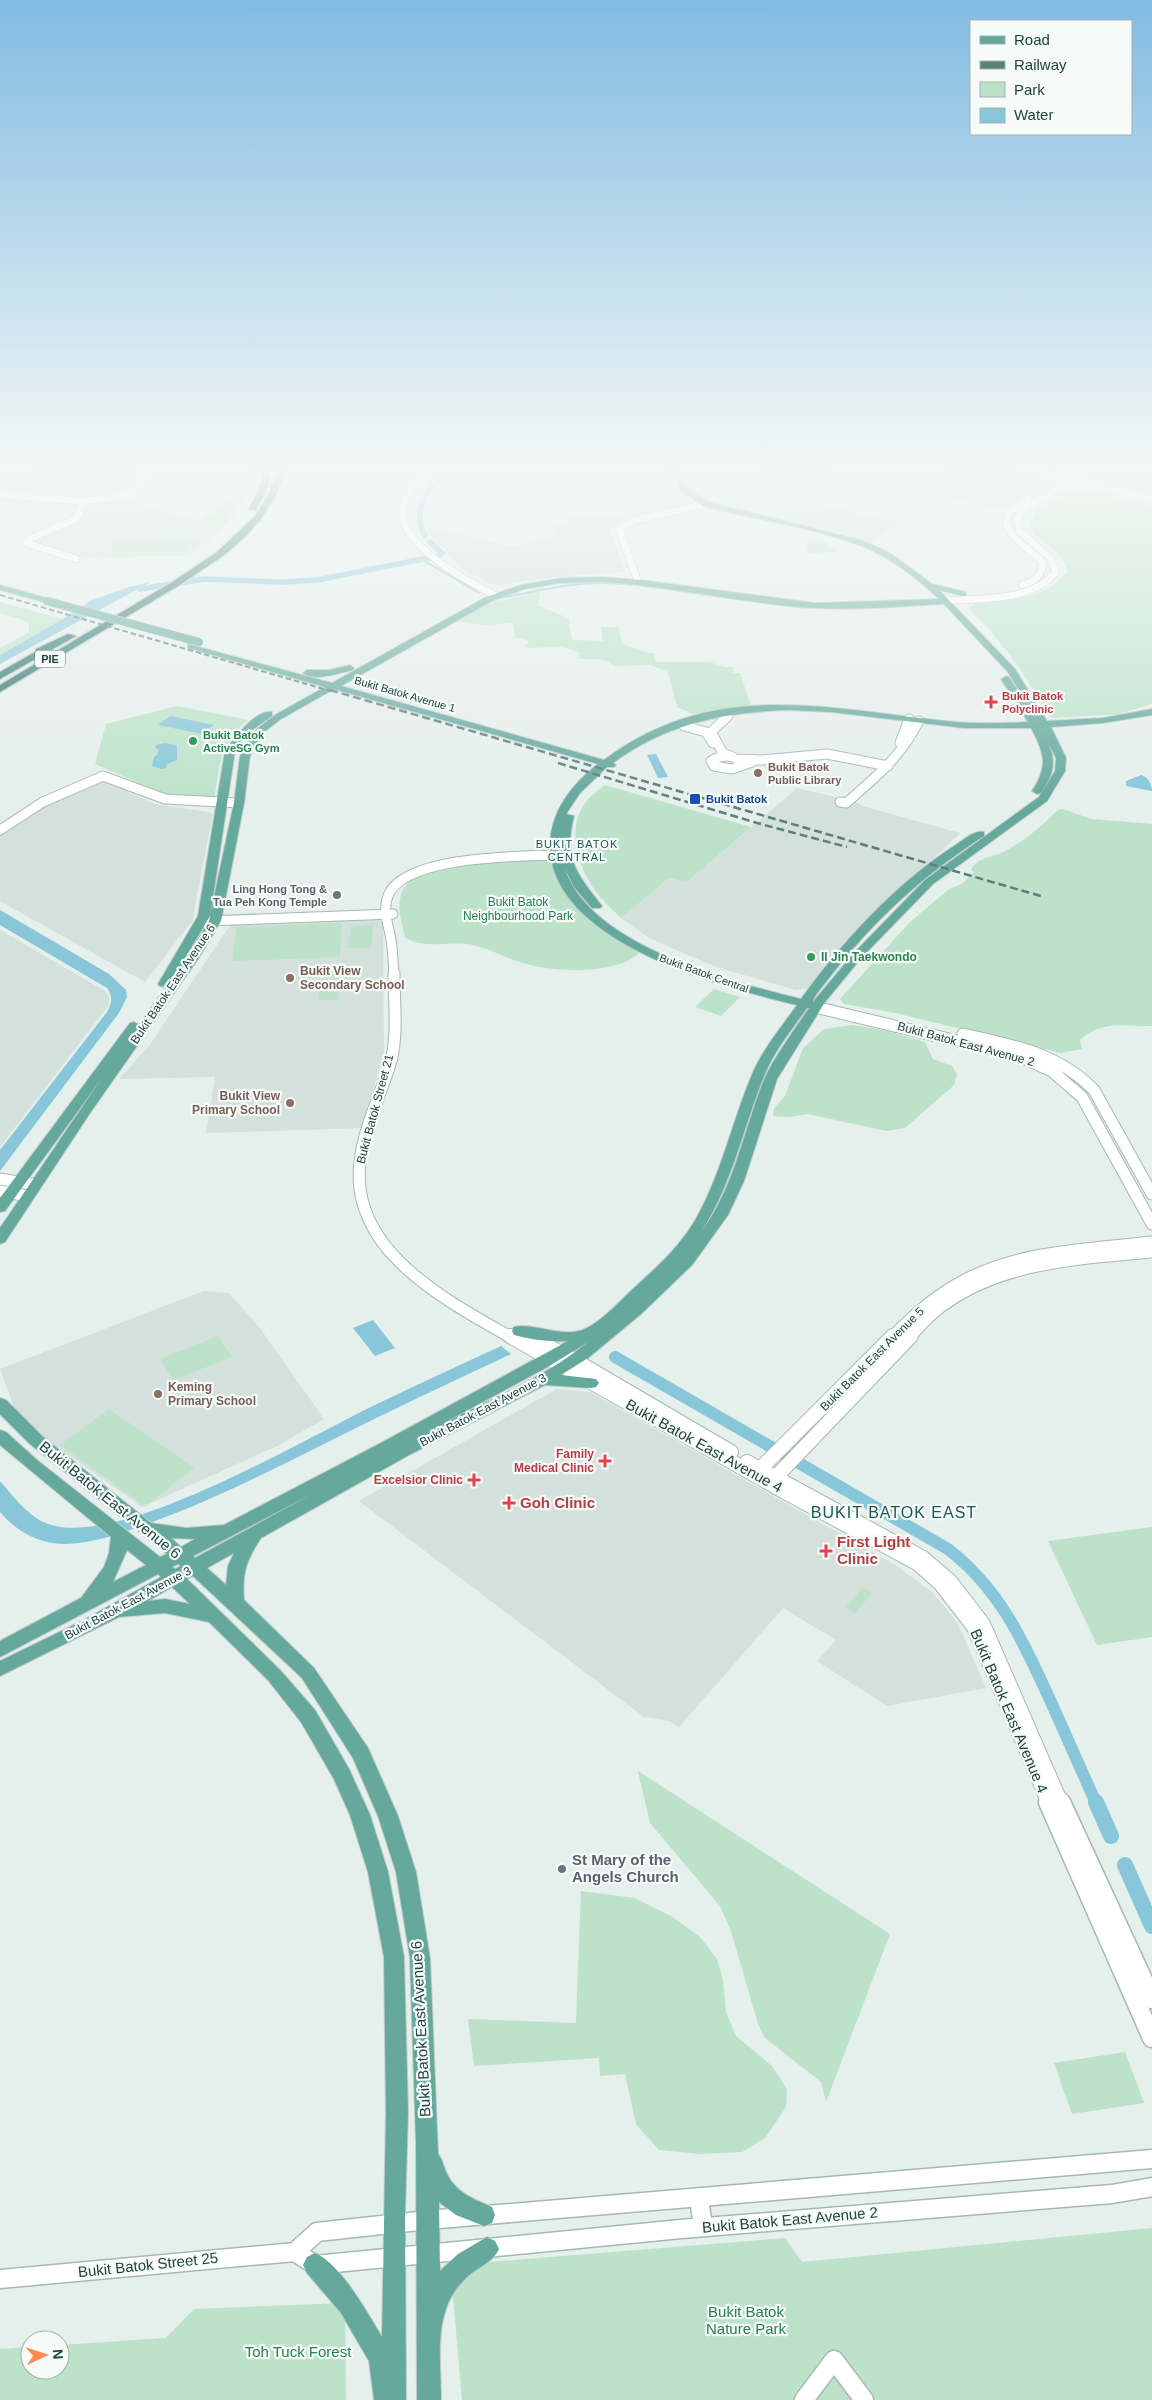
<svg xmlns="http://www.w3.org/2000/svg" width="1152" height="2400" font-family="Arial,sans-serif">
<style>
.built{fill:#d3e0db}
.green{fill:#bce2c9}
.water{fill:#88c6d9}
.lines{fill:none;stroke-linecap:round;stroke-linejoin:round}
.stream{stroke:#88c6d9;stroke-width:2}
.canal-far2{stroke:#88c6d9;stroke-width:5.5}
.canal-far1{stroke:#88c6d9;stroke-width:12}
.canal{stroke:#88c6d9;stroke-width:16}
.minor-far4-casing{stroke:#a6b8b3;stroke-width:8}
.minor-far3-casing{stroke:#a6b8b3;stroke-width:11}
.minor-far2-casing{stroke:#a6b8b3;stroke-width:13}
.minor-far1-casing{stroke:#a6b8b3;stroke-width:16}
.minor-casing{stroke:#a6b8b3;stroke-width:21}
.major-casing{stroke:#c1cbc9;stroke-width:2}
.highway-casing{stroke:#c1cbc9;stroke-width:3}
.minor-far4{stroke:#fff;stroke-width:7}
.minor-far3{stroke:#fff;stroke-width:9}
.minor-far2{stroke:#fff;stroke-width:11}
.minor-far1{stroke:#fff;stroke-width:14}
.minor{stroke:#fff;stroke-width:18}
.major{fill:#65a99d;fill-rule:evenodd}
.highway{fill:#2a736a;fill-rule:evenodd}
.rail-far1{stroke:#5c7f78;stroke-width:2;stroke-dasharray:5.5 3;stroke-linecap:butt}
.rail{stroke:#5c7f78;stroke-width:2.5;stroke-dasharray:8 4;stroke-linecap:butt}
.major-bridge-casing{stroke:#c1cbc9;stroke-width:9;stroke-linecap:butt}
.major-bridge{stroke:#65a99d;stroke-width:8}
.health-dot{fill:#e0444e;stroke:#f6fbf9;stroke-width:2}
.leisure-dot{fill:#2e9e5b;stroke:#f6fbf9;stroke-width:2}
.education-dot{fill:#8d6e63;stroke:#f6fbf9;stroke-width:2}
.transit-dot{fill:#1a4fb4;stroke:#f6fbf9;stroke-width:2}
.worship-dot{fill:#6b7280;stroke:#f6fbf9;stroke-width:2}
.labels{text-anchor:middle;stroke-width:4.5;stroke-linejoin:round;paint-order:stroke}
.shield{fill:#f6fbf9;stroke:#617b75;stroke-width:1}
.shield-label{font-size:11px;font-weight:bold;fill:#21443d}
.far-street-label{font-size:11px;fill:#21443d;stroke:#f6fbf9}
.far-health-label{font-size:11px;font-weight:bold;fill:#be3a42;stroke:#f6fbf9;text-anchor:start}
.far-leisure-label{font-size:11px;font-weight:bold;fill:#27864d;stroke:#f6fbf9;text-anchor:start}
.far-education-label{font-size:11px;font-weight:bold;fill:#785e54;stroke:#f6fbf9;text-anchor:start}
.far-transit-label{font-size:11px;font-weight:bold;fill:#164399;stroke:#f6fbf9;text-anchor:start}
.far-neighbourhood-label{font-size:11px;letter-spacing:1px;fill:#1a594f;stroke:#f6fbf9}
.far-worship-label{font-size:11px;font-weight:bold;fill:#5b616d;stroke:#f6fbf9;text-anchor:end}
.park-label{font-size:12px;fill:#278050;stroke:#f6fbf9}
.leisure-label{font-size:12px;font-weight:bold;fill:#27864d;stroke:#f6fbf9;text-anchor:start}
.education-label{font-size:12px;font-weight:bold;fill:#785e54;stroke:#f6fbf9;text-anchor:start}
.street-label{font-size:12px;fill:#21443d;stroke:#f6fbf9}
.health-label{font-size:12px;font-weight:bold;fill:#be3a42;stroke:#f6fbf9;text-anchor:end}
.near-street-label{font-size:15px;fill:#21443d;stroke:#f6fbf9}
.near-health-label{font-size:15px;font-weight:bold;fill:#be3a42;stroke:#f6fbf9;text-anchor:start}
.near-worship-label{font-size:15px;font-weight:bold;fill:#5b616d;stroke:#f6fbf9;text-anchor:start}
.near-park-label{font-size:15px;fill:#278050;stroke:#f6fbf9}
.near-neighbourhood-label{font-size:16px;letter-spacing:1px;fill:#1a594f;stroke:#f6fbf9}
</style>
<rect width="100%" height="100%" fill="#e5efeb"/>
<!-- built -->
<path class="built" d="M39 470H135L131 481 124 490 110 495 66 496 12 490 21 472Z
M485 470H582L578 474 580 486 549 487Z
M584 470H662L670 490 686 503 684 505 634 516 625 511 617 486 637 485 581 486 579 474Z
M682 470H835L840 479 808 502 901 523 869 542 834 531 741 512 718 505 700 496 689 487Z
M123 499 222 528 190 556 82 557 34 544 31 541 79 519 89 503Z
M610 515 625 519 610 529 625 572 565 576 499 585 489 583 463 569 424 527 515 547 557 535 554 526 567 523 566 516Z
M93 775 154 804 213 813 192 921 145 982 0 901V827L41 799Z
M797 788 856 802 862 806 960 833 873 916 809 988 796 990 716 967 649 938 621 918 669 878 687 882Z
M377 919 383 923 384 1056 361 1128 206 1133 215 1077 119 1079 149 1046 231 924Z
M0 930 105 991 109 997 108 1006 0 1147Z
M204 1291 229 1293 259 1327 324 1419 279 1445 142 1507 19 1420 0 1369Z
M557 1389 590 1392 895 1565 932 1592 957 1622 986 1688 887 1706 817 1661 836 1640 783 1608 679 1727 669 1721 644 1717 359 1501Z"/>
<!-- green -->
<path class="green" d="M244 470H256C250 494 238 510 222 528L197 521C213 513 225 502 236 488V481L241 477Z
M946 470C971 470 1026 464 1045 480L1000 509 912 488Z
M1084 490 1152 506V704L1119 714 1051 718 1018 666 991 631 969 609 974 604C1010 600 1043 601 1068 571L1061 556 1036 536 1030 524 1038 509 1070 492Z
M201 540 182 555 110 557 115 541Z
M818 540 829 543 828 544 839 552 811 553 806 548 808 541Z
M540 591 539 606 568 618 572 640 603 641 601 627H619L622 644 648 653H654L656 662H709L725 667H732L734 673H740L751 706 693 714 677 707 668 672 651 665 616 666 601 659H580L579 652 562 647 529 648 524 646 528 643 527 640 515 638 513 623 485 625 453 621 493 599 501 601Z
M0 602 63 619 0 655V648L29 632V622L0 613Z
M178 706 248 720C218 745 220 765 214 801L174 798 95 764 106 724Z
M605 785 751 827 687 882 669 878 621 918C615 912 608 906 602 899 579 873 562 826 590 797 594 793 600 789 605 785Z
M1063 809 1091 819 1152 824V1026C1124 1026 1101 1020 1080 1040L1082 1049 1061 1053 891 1012 844 1004 840 999 910 922 949 889 962 884 974 872 971 870C977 858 989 858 1001 853 1023 843 1040 827 1058 810Z
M550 859 561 886 582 912 639 953C617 975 555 972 526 964 506 959 488 947 468 944 448 942 422 949 405 937 402 925 397 908 401 895 415 853 514 860 550 859Z
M342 923 340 957 232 961 237 927Z
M373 925 371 948H348L351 926Z
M340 979 338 1000H318L320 980Z
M714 989 740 997 721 1016 695 1007Z
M852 1025 884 1030 925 1042 933 1059 952 1066 957 1074 954 1085 905 1128 886 1131 808 1114 790 1117 773 1116 774 1108 785 1096 803 1048 824 1029Z
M218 1336 232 1357 173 1380 160 1359Z
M109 1409 194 1468 145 1506 60 1445Z
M1152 1527V1637L1097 1645 1048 1541Z
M863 1588 872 1593 855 1613 846 1607Z
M638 1771 890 1934 826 2102 821 2082 765 2038 758 2024 731 1931 720 1906 650 1823Z
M581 1891 634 1898 671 1916 700 1937 717 1959 723 1980 726 2012 736 2036 772 2066 787 2089 786 2107 765 2138 742 2152 701 2154 659 2150 636 2124 625 2074 600 2076 599 2058 474 2066 468 2019 576 2023Z
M1125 2052 1144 2103 1072 2114 1054 2063Z
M1152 2228V2400H462L452 2284 465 2264 785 2238 802 2262Z
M345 2303 346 2400H0V2349L30 2347V2370H60V2345L166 2338 194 2309Z"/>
<!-- water -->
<path class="water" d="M151 582 0 664V655L63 619 90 601 126 588Z
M170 716 214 725 202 734 158 725Z
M165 743 177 745V760L167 764 166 768 162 769 152 766 154 757 157 755 159 750 155 747 156 745Z
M656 754 668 777 658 778 647 755Z
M1141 775C1148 777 1152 784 1152 791L1126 786V781Z
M0 910 109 974 126 990 127 997 119 1013 0 1171V1150L107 1012C112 1003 113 996 107 988L0 925Z
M373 1320 395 1348 375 1356 353 1328Z
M501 1346 511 1354C449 1383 387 1412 326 1443 268 1472 211 1501 150 1523 122 1533 96 1543 66 1544 39 1544 17 1532 0 1512V1481C15 1498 31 1521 55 1526 129 1543 306 1438 377 1404 418 1384 460 1365 501 1346Z"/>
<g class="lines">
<!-- stream -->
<path class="stream" d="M421 559 479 593
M496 599C531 592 567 583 603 583 638 583 673 590 707 595"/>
<!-- canal-far2 -->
<path class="canal-far2" d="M428 491 445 476
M425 536C417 522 419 507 427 493
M430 542 442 553 440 555
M140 589 204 579 283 582 317 580 428 558"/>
<!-- canal-far1 -->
<path class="canal-far1" d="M615 1357 948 1549C1001 1590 1024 1643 1051 1702 1066 1736 1081 1770 1096 1803"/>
<!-- canal -->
<path class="canal" d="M1096 1802 1111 1836
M1125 1865 1152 1926"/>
<defs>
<path id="minor-far4" d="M436 470C423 480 406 489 403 506 395 544 469 582 496 596
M1027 470 1152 499
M0 495C45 496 94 510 137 489L145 470
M76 559 26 543 31 538 76 519 85 500
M638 582 619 529 636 520 706 504
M1022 585C1035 581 1042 576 1043 562L1015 538 1006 524C1008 511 1018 505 1028 498
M945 601C980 598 1032 602 1056 572L1049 557 1019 531 1017 519 1023 509 1091 470"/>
<path id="minor-far3" d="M728 716 711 732 723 753 733 757
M684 726 706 732 713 743
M900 743 909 719
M737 759 761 760 827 754 888 766
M740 765V761C730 754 721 755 711 761L714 766 732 769 752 762
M840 802 846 803C877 776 900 758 919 721
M0 830 43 802 103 776 165 799 239 803
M206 921 393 914
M394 975C393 963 393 951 391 940 389 926 383 914 387 899 398 854 527 856 565 855"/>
<path id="minor-far2" d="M394 973C394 1001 398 1034 391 1061 382 1092 366 1122 361 1155 344 1248 444 1299 512 1338
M815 1007 1016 1055 1052 1071 1082 1097 1152 1224
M963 1034C1012 1045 1058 1053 1094 1090L1152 1194
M0 1179 36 1185
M0 1191 28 1196
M521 1333 530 1338
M891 1338C911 1318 931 1299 956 1285 1014 1250 1087 1250 1152 1242
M909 1338C917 1329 925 1320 933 1313 994 1262 1077 1259 1152 1252"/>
<path id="minor-far1" d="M510 1336 785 1492 917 1563 940 1583 974 1627 1049 1803
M528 1336 574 1360 731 1452
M747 1462 923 1558 950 1581 983 1624 1061 1803
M756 1473 893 1336
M771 1482 911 1336"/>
<path id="minor" d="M1048 1802 1152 2038
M1061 1802 1152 1999
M699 2198 703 2227
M295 2252 315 2265 681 2229 1112 2194 1152 2187
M0 2279 295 2252 317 2232 428 2220 1152 2159
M804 2400 834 2360 864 2400"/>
<path id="major" d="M670 470H677L688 489 709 502 864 541 890 553 932 584 966 592V596H963L939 590 1015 669 1047 721 1103 718 1152 709V715L1103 723 1051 727 1066 758 1065 771 1047 801 933 884 862 957 825 1002 777 1079 744 1181 728 1215 692 1265 641 1314 588 1358 561 1375 596 1379 599 1383 596 1387 591 1388 545 1385 409 1455 261 1538C246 1561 242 1572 244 1600L314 1668 368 1748 398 1816 416 1872 430 1958 438 2154C443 2160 444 2169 448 2176 457 2193 475 2200 492 2207L495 2215 492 2223 484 2226 456 2215 439 2202 440 2271 458 2254 487 2237 495 2241 499 2249C493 2263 475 2268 465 2279 432 2310 441 2359 441 2400H417L416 2143 410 1958 396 1872 378 1816 353 1758 302 1678 193 1576 187 1579 280 1670 315 1710 349 1769 370 1815 388 1872 404 1957 408 2112 405 2213 406 2400H374L369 2361 341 2313 307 2273 303 2265 307 2257 315 2253C340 2263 368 2314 382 2337L386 2112 384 1957 368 1872 350 1815 334 1779 301 1722 268 1680 209 1622 165 1613 119 1617 0 1676V1661L82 1621 161 1577 158 1574 0 1657V1641L81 1598 104 1567 109 1553 111 1537 0 1445V1430L6 1432 37 1460 160 1557 167 1554 30 1444 0 1414V1398L6 1400 42 1436 151 1523 186 1528 224 1525 381 1443 568 1341C549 1342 532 1340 514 1335L512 1331 514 1327C532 1322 564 1339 585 1329 602 1321 618 1303 632 1290 656 1268 681 1246 697 1217 722 1172 732 1122 752 1075 762 1050 781 1028 797 1005 723 987 551 943 550 846 550 812 572 784 598 764L334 689 281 719 264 732 257 742 250 756 244 803 221 921 198 959 90 1113 5 1242 0 1244V1228L102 1078 5 1211 0 1212V1198L130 1023 134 1022 139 1025 166 987 160 986 158 984 198 916 225 751C233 739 256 709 272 712V716L245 735 235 751 210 916 176 973 209 921 234 803 240 756 247 742 258 728 275 715 325 687 188 648V644L332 683 486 597 521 585 561 578 601 577 641 580 815 603 939 599C922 583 904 568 884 557 835 529 759 522 703 506L682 492ZM601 582C667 586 732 601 798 607 847 611 895 607 944 604L1008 672 1038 722 1009 677 1006 676 1001 679 1028 722C1003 723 980 724 956 722 831 710 716 676 604 760L341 686 492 601 525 589 561 583ZM789 710 831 712 964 728H1031C1044 752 1049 766 1032 791L1037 794 1041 793C1059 767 1055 754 1040 727L1056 758 1055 771 1039 797 925 880 854 953 813 1002C813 996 824 985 829 978 872 922 924 874 984 836V832C974 830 965 839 957 844 896 883 843 941 801 999 732 982 590 946 565 869L574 887 592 908H600L602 906C577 874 563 859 574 816L566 814 580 793 607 767H614L616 765 613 763C665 724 726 712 789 710ZM807 1008H809C794 1031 775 1055 764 1080 743 1132 735 1187 701 1232 732 1184 743 1128 764 1076 774 1051 792 1029 807 1008ZM588 1342C544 1378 489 1400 440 1425L551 1365ZM312 1494 195 1558 193 1556ZM171 1538 195 1539 181 1547ZM127 1550 146 1565 113 1582ZM234 1553 228 1566 226 1585 207 1568ZM178 1564 181 1566 175 1569 172 1567ZM172 1587 190 1604 165 1599 148 1601Z
M0 585 50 599 51 601 47 603 0 590Z
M350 665 354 668 353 670C339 673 315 682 303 673L307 670H329Z"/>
<path id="highway" d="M264 470H272L266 492 256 510H250L249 508 258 492Z
M278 470H286L276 495 261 519 244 538 223 556 178 586 0 692V685L172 582 217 552 255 516 268 495Z
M68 634 76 636 0 679V672L35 652 36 649Z"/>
</defs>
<!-- minor-far4 casing -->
<use href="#minor-far4" class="minor-far4-casing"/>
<!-- minor-far3 casing -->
<use href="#minor-far3" class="minor-far3-casing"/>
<!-- minor-far2 casing -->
<use href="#minor-far2" class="minor-far2-casing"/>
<!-- minor-far1 casing -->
<use href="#minor-far1" class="minor-far1-casing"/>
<!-- minor casing -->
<use href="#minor" class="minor-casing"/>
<!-- major casing -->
<use href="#major" class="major-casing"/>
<!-- highway casing -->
<use href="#highway" class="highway-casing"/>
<!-- minor-far4 -->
<use href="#minor-far4" class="minor-far4"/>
<!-- minor-far3 -->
<use href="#minor-far3" class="minor-far3"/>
<!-- minor-far2 -->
<use href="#minor-far2" class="minor-far2"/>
<!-- minor-far1 -->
<use href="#minor-far1" class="minor-far1"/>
<!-- minor -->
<use href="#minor" class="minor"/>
<!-- major -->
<use href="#major" class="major"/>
<!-- highway -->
<use href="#highway" class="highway"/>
<!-- rail-far1 -->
<path class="rail-far1" d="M0 595 334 692"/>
<!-- rail -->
<path class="rail" d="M330 690 1044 897
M558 763 757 823 847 847"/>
<defs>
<path id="major-bridge" d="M47 601 199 642"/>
</defs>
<!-- major-bridge casing -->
<use href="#major-bridge" class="major-bridge-casing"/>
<!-- major-bridge -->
<use href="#major-bridge" class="major-bridge"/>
</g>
<!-- sky -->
<linearGradient id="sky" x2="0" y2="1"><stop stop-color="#81bbe2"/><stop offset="0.58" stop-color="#f3f8f6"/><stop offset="1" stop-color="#f3f8f6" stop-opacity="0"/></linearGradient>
<rect width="1152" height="806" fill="url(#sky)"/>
<!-- markers -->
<g class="health-dot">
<path d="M988.5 694.5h5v5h5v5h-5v5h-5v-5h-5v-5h5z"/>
<path d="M602.5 1453.5h5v5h5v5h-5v5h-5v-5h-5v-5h5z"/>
<path d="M471.5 1472.5h5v5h5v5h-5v5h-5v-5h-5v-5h5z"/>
<path d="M506.5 1495.5h5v5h5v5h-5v5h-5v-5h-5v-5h5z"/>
<path d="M823.5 1543.5h5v5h5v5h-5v5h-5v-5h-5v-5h5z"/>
</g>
<g class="leisure-dot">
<circle cx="193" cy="741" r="5"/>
<circle cx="811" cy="957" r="5"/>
</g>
<g class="education-dot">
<circle cx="758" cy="773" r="5"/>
<circle cx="290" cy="978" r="5"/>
<circle cx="290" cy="1103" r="5"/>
<circle cx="158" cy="1394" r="5"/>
</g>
<rect class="transit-dot" x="689" y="793" width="12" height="12" rx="2.5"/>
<g class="worship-dot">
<circle cx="337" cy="895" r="5"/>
<circle cx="562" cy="1869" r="5"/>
</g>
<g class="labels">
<!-- shield labels -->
<rect class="shield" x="35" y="650.5" width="30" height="17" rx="4"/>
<g class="shield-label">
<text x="50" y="663">PIE</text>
</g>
<!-- far-street labels -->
<g class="far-street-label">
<text transform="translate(405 694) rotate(16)" y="4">Bukit Batok Avenue 1</text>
<text transform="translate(704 973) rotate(20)" y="4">Bukit Batok Central</text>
</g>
<!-- far-health labels -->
<g class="far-health-label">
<text x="1002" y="700">Bukit Batok<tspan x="1002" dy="13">Polyclinic</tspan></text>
</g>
<!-- far-leisure labels -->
<g class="far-leisure-label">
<text x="203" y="739">Bukit Batok<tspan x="203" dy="13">ActiveSG Gym</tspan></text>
</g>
<!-- far-education labels -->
<g class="far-education-label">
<text x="768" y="771">Bukit Batok<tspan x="768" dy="13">Public Library</tspan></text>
</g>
<!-- far-transit labels -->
<g class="far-transit-label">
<text x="706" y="803">Bukit Batok</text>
</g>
<!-- far-neighbourhood labels -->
<g class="far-neighbourhood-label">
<text x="577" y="848">BUKIT BATOK<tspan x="577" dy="13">CENTRAL</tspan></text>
</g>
<!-- far-worship labels -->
<g class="far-worship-label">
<text x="327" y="893">Ling Hong Tong &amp;<tspan x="327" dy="13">Tua Peh Kong Temple</tspan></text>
</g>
<!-- park labels -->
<g class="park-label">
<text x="518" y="906">Bukit Batok<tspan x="518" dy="14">Neighbourhood Park</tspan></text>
</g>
<!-- leisure labels -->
<g class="leisure-label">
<text x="821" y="961">Il Jin Taekwondo</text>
</g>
<!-- education labels -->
<g class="education-label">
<text x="300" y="975">Bukit View<tspan x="300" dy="14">Secondary School</tspan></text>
<text x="280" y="1100" text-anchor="end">Bukit View<tspan x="280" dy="14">Primary School</tspan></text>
<text x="168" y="1391">Keming<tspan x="168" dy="14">Primary School</tspan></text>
</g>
<!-- street labels -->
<g class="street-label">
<text transform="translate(173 984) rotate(-56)" y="4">Bukit Batok East Avenue 6</text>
<text transform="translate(966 1044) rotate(15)" y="4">Bukit Batok East Avenue 2</text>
<text transform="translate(375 1109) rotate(-75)" y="4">Bukit Batok Street 21</text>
<text transform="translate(872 1359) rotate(-45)" y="4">Bukit Batok East Avenue 5</text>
<text transform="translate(483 1410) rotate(-28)" y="4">Bukit Batok East Avenue 3</text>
<text transform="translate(128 1603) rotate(-28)" y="4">Bukit Batok East Avenue 3</text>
</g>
<!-- health labels -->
<g class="health-label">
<text x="594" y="1458">Family<tspan x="594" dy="14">Medical Clinic</tspan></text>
<text x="463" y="1484">Excelsior Clinic</text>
</g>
<!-- near-street labels -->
<g class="near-street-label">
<text transform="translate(704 1446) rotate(29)" y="5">Bukit Batok East Avenue 4</text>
<text transform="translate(110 1500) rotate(39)" y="5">Bukit Batok East Avenue 6</text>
<text transform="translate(1009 1711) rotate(67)" y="5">Bukit Batok East Avenue 4</text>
<text transform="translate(421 2029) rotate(-93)" y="5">Bukit Batok East Avenue 6</text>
<text transform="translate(790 2220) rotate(-5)" y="5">Bukit Batok East Avenue 2</text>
<text transform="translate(148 2265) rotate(-6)" y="5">Bukit Batok Street 25</text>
</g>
<!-- near-health labels -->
<g class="near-health-label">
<text x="520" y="1508">Goh Clinic</text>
<text x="837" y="1547">First Light<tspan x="837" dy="17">Clinic</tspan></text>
</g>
<!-- near-worship labels -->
<g class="near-worship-label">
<text x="572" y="1865">St Mary of the<tspan x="572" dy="17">Angels Church</tspan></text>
</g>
<!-- near-park labels -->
<g class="near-park-label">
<text x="746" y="2317">Bukit Batok<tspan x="746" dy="17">Nature Park</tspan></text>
<text x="298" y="2357">Toh Tuck Forest</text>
</g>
<!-- near-neighbourhood labels -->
<g class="near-neighbourhood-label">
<text x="894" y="1518">BUKIT BATOK EAST</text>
</g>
</g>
<!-- legend -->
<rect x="970" y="20" width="162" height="115" fill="#f6fbf9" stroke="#a1b2ae"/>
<rect x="980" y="36" width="25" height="8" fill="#65a99d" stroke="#a1b2ae"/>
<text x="1014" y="45" font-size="15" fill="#21443d">Road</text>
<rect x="980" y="61" width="25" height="8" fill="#5c7f78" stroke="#a1b2ae"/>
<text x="1014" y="70" font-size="15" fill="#21443d">Railway</text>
<rect x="980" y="82" width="25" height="15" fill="#bce2c9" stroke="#a1b2ae"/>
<text x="1014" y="95" font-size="15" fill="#21443d">Park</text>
<rect x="980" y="108" width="25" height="15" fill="#88c6d9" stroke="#a1b2ae"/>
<text x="1014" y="120" font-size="15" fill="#21443d">Water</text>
<!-- north arrow -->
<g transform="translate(45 2355) rotate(86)"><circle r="24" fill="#f6fbf9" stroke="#a1b2ae"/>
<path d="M0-4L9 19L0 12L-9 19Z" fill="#ff8b53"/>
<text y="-8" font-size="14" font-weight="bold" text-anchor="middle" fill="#21443d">N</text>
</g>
</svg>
